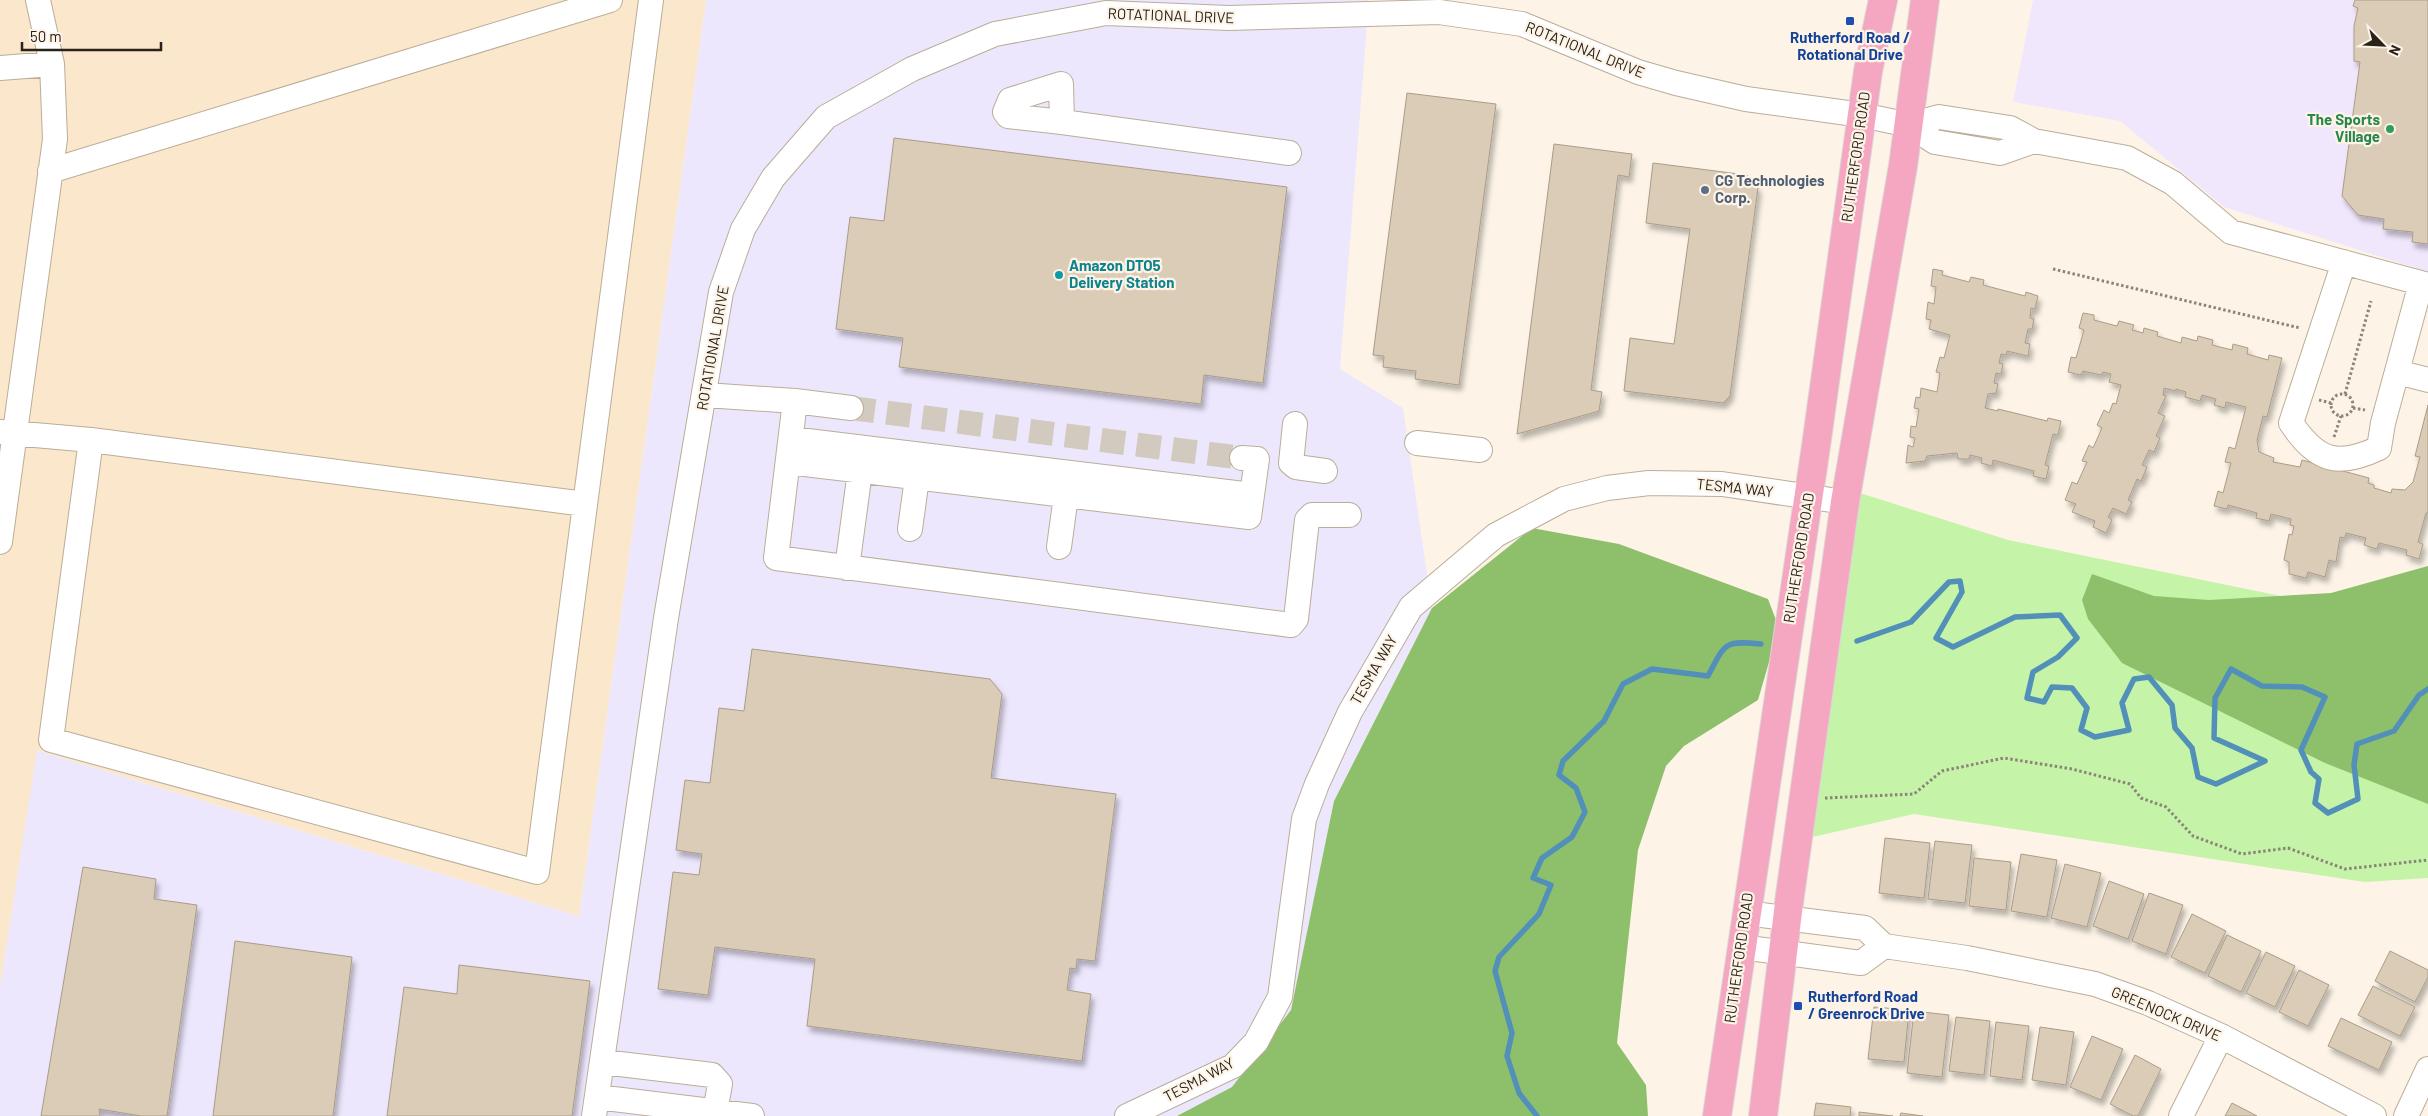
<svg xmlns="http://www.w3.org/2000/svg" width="2428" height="1116" font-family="Barlow,sans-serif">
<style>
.commercial{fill:#f0e7fc}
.industrial{fill:#ede7fd}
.built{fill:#fbe7cb}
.green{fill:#c5f3a8}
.forest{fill:#8ec06c}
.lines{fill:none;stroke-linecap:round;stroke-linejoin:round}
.stream{stroke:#5290b9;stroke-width:5.5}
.building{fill:#dbccb7;stroke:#aa9c88;filter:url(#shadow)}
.minor-tunnel{stroke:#d2cabe;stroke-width:24;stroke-dasharray:24 12;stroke-linecap:butt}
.minor-casing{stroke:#bbad98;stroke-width:26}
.major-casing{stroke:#d8d7d6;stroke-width:30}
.path{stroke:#8b8479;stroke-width:3;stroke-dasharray:2.5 2.5;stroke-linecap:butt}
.minor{stroke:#fff;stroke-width:24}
.major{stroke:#f5a7c1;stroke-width:28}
.transit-dot{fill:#1a4fb4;stroke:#fdf4e7;stroke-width:2}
.leisure-dot{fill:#2e9e5b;stroke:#fdf4e7;stroke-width:2}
.service-dot{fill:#5c6f8a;stroke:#fdf4e7;stroke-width:2}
.culture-dot{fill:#0f9aa8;stroke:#fdf4e7;stroke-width:2}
.labels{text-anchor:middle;stroke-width:4.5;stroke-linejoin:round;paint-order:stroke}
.street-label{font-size:15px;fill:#28221a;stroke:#fdf4e7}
.transit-label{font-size:15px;font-weight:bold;fill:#164399;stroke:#fdf4e7}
.leisure-label{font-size:15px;font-weight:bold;fill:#27864d;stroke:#fdf4e7;text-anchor:end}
.service-label{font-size:15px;font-weight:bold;fill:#4e5e75;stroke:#fdf4e7;text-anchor:start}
.culture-label{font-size:15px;font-weight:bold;fill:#0d838f;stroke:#fdf4e7;text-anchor:start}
</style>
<defs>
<filter id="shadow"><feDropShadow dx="3" dy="5.5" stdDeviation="2.5" flood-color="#0004"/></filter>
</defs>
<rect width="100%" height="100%" fill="#fdf4e7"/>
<!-- commercial -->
<path class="commercial" d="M2033 0H2428V272L2224 207 2120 121 2013 102Z"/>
<!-- industrial -->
<path class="industrial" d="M706 0H1369L1340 369 1403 408 1432 608 1334 801 1291 1010 1232 1087 1177 1116H0V987L36 750 579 916Z"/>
<!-- built -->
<path class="built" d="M0 0H706L579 916 37 750 0 987Z"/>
<!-- green -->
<path class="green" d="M1860 493 2008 540 2305 601 2428 581V878L2365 882 1914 814 1808 838Z"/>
<!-- forest -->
<path class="forest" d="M1532 528 1619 544 1768 599 1779 628 1758 700 1684 746 1666 766 1638 850 1617 1043 1646 1085 1648 1116H1177L1232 1087 1291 1010 1334 801 1432 608Z
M2428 566V804L2325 763 2122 663 2088 619 2082 600 2092 574 2154 596 2209 600 2331 593Z"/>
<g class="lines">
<!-- stream -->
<path class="stream" d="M1857 641 1911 622 1949 582 1960 581 1962 592 1936 638 1953 647 2015 617 2060 615 2077 638 2058 657 2033 672 2027 698 2044 702 2052 687 2072 688 2087 708 2081 730 2095 737 2129 730 2122 703 2134 679 2149 677 2172 705 2175 728 2192 748 2198 777 2216 784 2265 761 2214 738 2215 698 2231 669 2262 686 2302 687 2325 697 2301 750 2311 772 2319 779 2315 803 2328 813 2358 799 2354 765 2357 744 2394 731 2419 695 2428 689
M1537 1116 1519 1093 1507 1056 1512 1033 1495 971 1499 957 1539 914 1551 885 1533 878 1542 858 1572 837 1585 812 1576 788 1559 775 1563 761 1604 721 1623 684 1652 669 1708 676C1725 644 1723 640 1761 644"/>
</g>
<!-- building -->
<path class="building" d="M2355 0H2428V244L2412 242 2413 232 2383 229 2384 219 2358 215 2342 196 2360 62 2354 61V26L2358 8 2353 6Z
M1407 93 1496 104 1459 385 1415 379 1416 371 1383 367 1384 356 1373 355Z
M894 138 1287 187 1263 383 1204 375 1201 404 899 367 903 338 836 329 850 217 884 221Z
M1554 144 1632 154 1629 177 1618 175 1591 390 1602 392 1599 411 1517 434Z
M1653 163 1747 175 1758 188 1730 396 1723 403 1624 391 1630 338 1674 344 1690 229 1646 223Z
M1933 269 1943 271 1942 275 1969 282 1971 277 1984 280 1983 285 2025 296 2026 292 2038 296 2035 309 2031 308 2030 318 2034 319 2032 329H2028L2025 343 2030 344 2028 356 2007 351 2006 355 2001 354 1999 363 2003 364 2001 374 1996 373 1994 383 1998 384 1996 393 1988 394 1985 408 1998 411V409L2047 421 2048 418 2061 421 2058 435 2053 434 2045 465 2049 466 2046 479 2033 476 2034 471 1993 460 1992 466 1981 463 1982 458 1970 455 1969 459H1958L1957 453 1927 456 1925 461 1906 463 1908 445 1913 447 1915 438 1910 437 1911 426 1916 427 1919 409 1914 408 1916 397 1920 398 1921 388 1937 392 1940 373 1936 372 1940 357 1944 358 1950 335 1929 329 1931 320 1926 319 1928 302 1934 304 1936 287 1931 286Z
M2083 313 2094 315V320L2117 326 2119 321 2134 325 2132 330 2143 333 2144 328 2158 332 2157 336 2181 343 2182 337 2197 341 2198 336 2213 340 2212 345 2232 350 2233 344 2248 348 2247 354 2268 360 2269 355 2282 358 2267 417 2263 416 2257 440 2259 452 2274 458 2273 462 2300 467 2302 460 2369 478 2368 483 2374 485V488L2391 493 2392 489 2405 490 2413 482 2420 457 2415 456 2428 405V513H2426L2418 542 2423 544 2419 559 2406 555 2407 550 2379 543 2377 549 2364 545 2366 538 2346 533 2345 538 2340 537 2336 562 2329 560 2325 577 2308 572 2306 578 2289 574V562L2284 560 2289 534 2292 535 2294 526 2290 525 2291 519 2271 514 2269 521 2256 518 2257 513 2228 505 2227 509 2214 506 2218 491 2223 493 2231 463 2225 462 2229 447 2235 449 2246 407 2226 402 2225 408 2214 405 2216 399 2202 395 2200 401 2185 397 2186 392 2176 389V391L2164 388 2163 395 2166 396 2158 413 2165 416 2156 436 2160 438 2154 452 2149 450 2142 465 2147 467 2141 481 2137 479 2128 500 2132 502 2126 514 2113 508 2108 517 2112 520 2106 533 2093 527 2095 521 2072 512 2076 504 2065 500 2072 482 2077 484 2087 462 2082 461 2089 445 2093 448 2102 428 2097 425 2104 410 2109 413 2113 403 2116 404 2121 385 2109 382 2111 374 2103 372 2101 375 2083 371 2081 375 2068 372 2071 357 2076 358 2084 330 2079 328Z
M752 649 990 679 1002 694 991 778 1116 794 1095 961 1077 959 1076 969 1070 968 1067 990 1091 994 1082 1061 807 1026 815 959 715 947 708 995 658 989 673 872 699 875 702 854 676 850 685 780 710 783 719 708 744 711Z
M1885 838 1930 843 1924 898 1879 893Z
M1935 841 1972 845 1965 903 1928 899Z
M2021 854 2057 860 2047 917 2011 911Z
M1974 858 2011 862 2006 910 1969 906Z
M2065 864 2101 873 2087 927 2051 918Z
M83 867 156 879 154 899 197 905 167 1116H141L99 1109 100 1116H41Z
M2109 881 2144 894 2128 939 2093 926Z
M2149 893 2183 905 2166 954 2132 941Z
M2192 914 2226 931 2205 973 2171 957Z
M2227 935 2261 951 2241 992 2208 976Z
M235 941 352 957 333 1116H213Z
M2390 951 2428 970V977L2415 1002 2375 981Z
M2266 952 2295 966 2275 1007 2246 993Z
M459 965 590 981 572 1116H387L404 987 457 994Z
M2299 970 2329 985 2308 1026 2279 1012Z
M2373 986 2415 1007 2400 1036 2358 1015Z
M1874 1007 1909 1010 1904 1062 1868 1059Z
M1914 1011 1949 1015 1942 1077 1907 1073Z
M1956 1017 1990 1021 1984 1075 1949 1071Z
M2341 1018 2392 1042 2379 1070 2328 1046Z
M1996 1022 2029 1026 2022 1080 1990 1076Z
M2040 1027 2074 1032 2066 1085 2032 1080Z
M2092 1036 2123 1049 2101 1100 2070 1087Z
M2135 1055 2161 1069 2138 1116H2133L2110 1104Z
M1816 1103 1851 1107 1850 1116H1814Z
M2232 1103 2257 1116H2225Z
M1859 1112 1893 1116H1859Z
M1901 1113 1923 1116H1900Z"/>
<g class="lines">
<!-- minor-tunnel -->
<path class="minor-tunnel" d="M851 408 1242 458"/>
<defs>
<path id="minor" d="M38 0 52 64
M0 68 52 64 55 139 0 542
M1062 122 1008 116 1005 112 1010 100 1061 84 1062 122 1289 153
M1909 125 1939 117 2010 128 2034 141 2127 158 2173 183 2231 232 2428 285
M50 171 610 0
M2344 262 2291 423C2317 461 2337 468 2379 448L2383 423 2421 283
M2397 372 2428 380
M705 395 795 401 776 558 1291 625 1296 619 1307 520 1312 515H1349
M795 401 851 408
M1295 424 1291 463 1296 467 1325 471
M0 432 91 440 51 740 537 872 651 0
M791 439 1252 495
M91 440 585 504
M1417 443 1480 450
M788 462 1249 517 1257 459 1242 458
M910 529 917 478
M1059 547 1066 496
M847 568 860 471
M1746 913 1865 928 1884 946 1967 958 2095 984 2148 1003 2221 1036 2374 1116
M1741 947 1861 963 1884 946
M603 1062 712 1075 720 1084 715 1112
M597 1097 752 1116
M594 1116 666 618 721 292 743 229 773 178 826 117 912 69 995 34 1106 13 1229 18 1439 12 1522 24 1638 72 1676 83 1746 99 1862 115 1909 125 1935 142 2000 153 2034 141
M1127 1116 1233 1066 1256 1042 1280 997 1304 819 1317 784 1350 712 1411 607 1496 535 1564 499 1607 488 1649 483 1722 484 1845 502
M2181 1116 2221 1036
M2406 1116 2428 1069"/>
<path id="major" d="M1717 1116 1816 446 1868 71 1883 0
M1763 1116 1790 895 1845 502 1903 166 1925 0"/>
</defs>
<!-- minor casing -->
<use href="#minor" class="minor-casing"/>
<!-- major casing -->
<use href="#major" class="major-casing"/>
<!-- path -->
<path class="path" d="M2053 269 2300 328
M2345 394 2371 301
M2331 405a11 11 0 1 1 22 0a11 11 0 1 1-22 0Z
M2319 400 2331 403
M2353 408 2365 410
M2334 437 2341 416
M1825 798 1914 794 1942 771 2004 758 2072 769 2130 784 2141 798 2166 807 2193 836 2242 854 2288 848 2345 869 2428 860"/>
<!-- minor -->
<use href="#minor" class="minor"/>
<!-- major -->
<use href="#major" class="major"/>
</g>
<!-- markers -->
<g class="transit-dot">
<rect x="1845" y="16" width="10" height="10" rx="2.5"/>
<rect x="1793" y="1001" width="10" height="10" rx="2.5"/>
</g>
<circle class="leisure-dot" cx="2390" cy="129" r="5"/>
<circle class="service-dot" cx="1705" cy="190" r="5"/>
<circle class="culture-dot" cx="1059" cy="275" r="5"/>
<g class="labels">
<!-- street labels -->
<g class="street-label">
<text transform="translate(1171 16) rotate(2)" y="5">ROTATIONAL DRIVE</text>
<text transform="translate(1585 50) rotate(22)" y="5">ROTATIONAL DRIVE</text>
<text transform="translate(1856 157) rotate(-82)" y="5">RUTHERFORD ROAD</text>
<text transform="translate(713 348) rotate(-80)" y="5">ROTATIONAL DRIVE</text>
<text transform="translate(1735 488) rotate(6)" y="5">TESMA WAY</text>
<text transform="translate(1799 558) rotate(-81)" y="5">RUTHERFORD ROAD</text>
<text transform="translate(1374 670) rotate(-60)" y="5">TESMA WAY</text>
<text transform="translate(1739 958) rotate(-82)" y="5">RUTHERFORD ROAD</text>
<text transform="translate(2166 1014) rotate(23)" y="5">GREENOCK DRIVE</text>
<text transform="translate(1199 1080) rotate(-28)" y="5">TESMA WAY</text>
</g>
<!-- transit labels -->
<g class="transit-label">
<text x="1850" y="43">Rutherford Road /<tspan x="1850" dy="17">Rotational Drive</tspan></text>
<text x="1808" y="1002" text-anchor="start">Rutherford Road<tspan x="1808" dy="17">/ Greenrock Drive</tspan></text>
</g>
<!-- leisure labels -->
<g class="leisure-label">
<text x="2380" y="125">The Sports<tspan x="2380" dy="17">Village</tspan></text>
</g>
<!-- service labels -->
<g class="service-label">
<text x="1715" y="186">CG Technologies<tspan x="1715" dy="17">Corp.</tspan></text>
</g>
<!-- culture labels -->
<g class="culture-label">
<text x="1069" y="271">Amazon DTO5<tspan x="1069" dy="17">Delivery Station</tspan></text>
</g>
</g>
<!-- north arrow -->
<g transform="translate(2383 45) rotate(114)" stroke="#fdf4e7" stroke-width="4" paint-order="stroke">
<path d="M0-4L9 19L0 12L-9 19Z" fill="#28221a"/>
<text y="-8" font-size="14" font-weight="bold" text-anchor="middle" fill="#28221a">N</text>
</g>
<!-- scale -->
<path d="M22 42v8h139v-8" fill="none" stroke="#28221a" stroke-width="2.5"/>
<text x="30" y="42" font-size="15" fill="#28221a" stroke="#fdf4e7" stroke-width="4" paint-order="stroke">50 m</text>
</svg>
